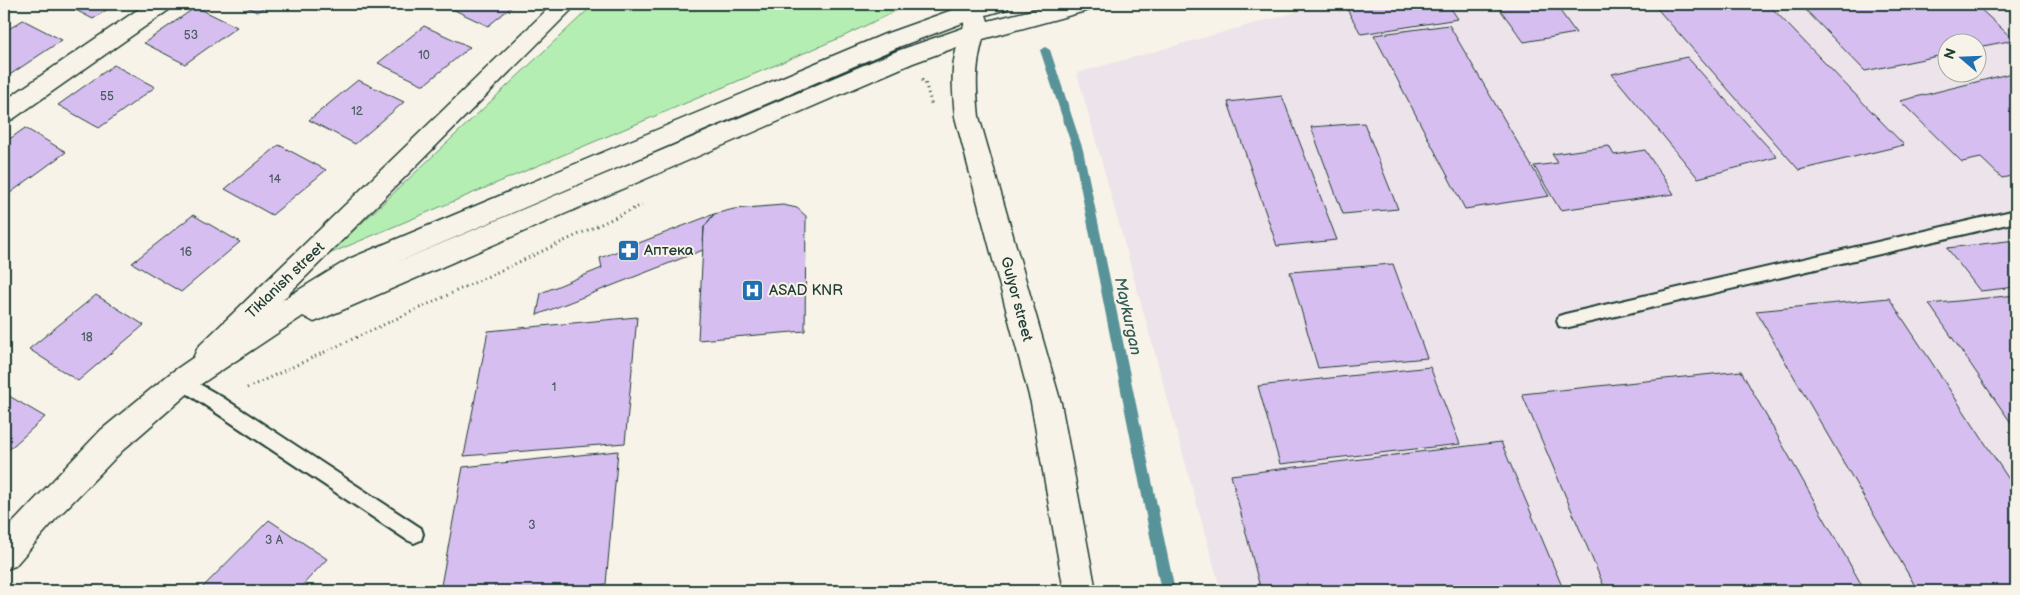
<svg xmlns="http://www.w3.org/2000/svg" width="2020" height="595" font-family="'Balsamiq Sans',sans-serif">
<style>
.built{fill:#ede3ea;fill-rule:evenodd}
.green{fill:#b4eeb2;stroke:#6a9673}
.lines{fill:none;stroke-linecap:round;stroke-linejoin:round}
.stream{fill:#589399;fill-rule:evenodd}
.building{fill:#d6bff0;stroke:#1f3d34}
.lane-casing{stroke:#1f3d34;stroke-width:4}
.street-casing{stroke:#1f3d34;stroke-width:3}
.secondary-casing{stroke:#1f3d34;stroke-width:3}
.path{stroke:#1f3d34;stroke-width:3;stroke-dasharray:1 4;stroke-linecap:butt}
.lane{fill:#f7f3e8;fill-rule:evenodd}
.street{fill:#f7f3e8;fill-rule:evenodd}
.secondary{fill:#f7f3e8;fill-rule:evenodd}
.labels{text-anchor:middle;stroke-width:4;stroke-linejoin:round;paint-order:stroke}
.number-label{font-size:12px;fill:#4d5e63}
.poi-label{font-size:15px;fill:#1f3d34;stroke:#f7f3e8;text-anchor:start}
.street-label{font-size:15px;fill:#1f3d34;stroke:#f7f3e8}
.water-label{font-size:16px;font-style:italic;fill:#325a56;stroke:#f7f3e8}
</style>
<rect width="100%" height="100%" fill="#f7f3e8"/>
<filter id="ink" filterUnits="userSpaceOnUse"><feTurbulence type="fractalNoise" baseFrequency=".02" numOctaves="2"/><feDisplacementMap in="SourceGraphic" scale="10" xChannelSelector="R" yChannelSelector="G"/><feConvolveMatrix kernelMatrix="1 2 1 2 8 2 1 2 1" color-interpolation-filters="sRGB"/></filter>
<g filter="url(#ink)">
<!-- built -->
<path class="built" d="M1325 4H2016V591H1221L1077 73ZM1948 42H1978V72H1948Z"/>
<!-- green -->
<path class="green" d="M594 4H910L842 37 329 254Z"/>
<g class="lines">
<!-- stream -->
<path class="stream" d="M1045 47 1050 50 1083 150 1175 591H1161L1073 150 1040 50Z"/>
</g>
<!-- building -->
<path class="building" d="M64 4H115L93 19Z
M241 4H269L257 12Z
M446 4H515L488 26 444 5Z
M1344 4H1448L1458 19 1361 34Z
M1496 4H1555L1576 33 1524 42Z
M1653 4H1768L1904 145 1799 170Z
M1800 4H1975L2014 40 1978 47V42H1948V54L1865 71Z
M196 7 237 27 185 64 144 43Z
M23 20 62 40 5 78H4V32Z
M1449 25 1549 196 1465 209 1374 35Z
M424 26 470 47 424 85 378 63Z
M1687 57 1777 157 1698 178 1612 74Z
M114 65 155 87 99 128 58 105Z
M2016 72V175L2002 178 1981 158 1962 162 1900 101Z
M358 80 404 102 355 144 309 120Z
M1282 96 1337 240 1277 246 1228 102Z
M1364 123 1398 209 1343 214 1311 127Z
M25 128 66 152 6 196 4 195V143Z
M279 145 326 170 272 215 225 189Z
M1609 146 1614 155 1645 150 1674 194 1560 210 1534 166 1558 163 1552 154Z
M783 205 797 208 806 216 805 331 698 340 704 227 714 214 734 209Z
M714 214 704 227 703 250 537 315 541 293 602 268 600 258Z
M193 215 240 242 181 292 132 263Z
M2016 240V287L1980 291 1947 248Z
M1393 264 1427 358 1318 368 1290 272Z
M96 295 144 325 78 381 29 349Z
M2016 295V430L1929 304Z
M1889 298 2016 490V591H1918L1756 311Z
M637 317 625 443 464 456 488 331Z
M1430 367 1460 444 1280 464 1258 386Z
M1741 371 1865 591H1606L1522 394Z
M4 393 45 417 4 454Z
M1501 442 1564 591H1261L1231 475Z
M618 451 606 584 540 591H440L463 467Z
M269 520 327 559 297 591 200 590Z"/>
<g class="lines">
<defs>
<path id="lane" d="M2016 210V222L1565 328 1559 326 1557 321 1559 316 1565 314Z
M182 374 222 397 421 528 423 534 421 540 414 543 407 540 176 386 173 381 176 376Z"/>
<path id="street" d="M146 4H173L170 9 13 119 4 122V101Z
M553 4H577L218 365 208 368 198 365 194 356 198 347Z"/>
<path id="secondary" d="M969 4H1010L1007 9 986 15 988 21 1056 4H1096L1093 9 983 39C975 68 976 87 979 117L1061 403 1096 591H1064L1031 403 955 117C953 93 950 71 957 47L913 63 324 318 314 322 303 316 192 390 123 450 54 521 15 566 4 570V532L101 430 172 372 229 333 349 259 885 34ZM965 22 963 28 897 51 393 264 901 46Z"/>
</defs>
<!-- lane casing -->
<use href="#lane" class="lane-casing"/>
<!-- street casing -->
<use href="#street" class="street-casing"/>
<!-- secondary casing -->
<use href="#secondary" class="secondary-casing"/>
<!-- path -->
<path class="path" d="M922 80 925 82 932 106
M247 388 642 205"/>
<!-- lane -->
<use href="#lane" class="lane"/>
<!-- street -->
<use href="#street" class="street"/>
<!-- secondary -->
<use href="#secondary" class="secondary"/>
</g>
</g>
<!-- icons -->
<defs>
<symbol id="pharmacy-square" viewBox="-11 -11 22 22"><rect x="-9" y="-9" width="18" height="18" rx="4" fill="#1f6fb2" stroke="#f7f3e8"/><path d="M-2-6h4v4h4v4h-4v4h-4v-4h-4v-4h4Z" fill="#fff"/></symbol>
<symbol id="hospital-square" viewBox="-11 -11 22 22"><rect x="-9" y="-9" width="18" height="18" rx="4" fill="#1f6fb2" stroke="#f7f3e8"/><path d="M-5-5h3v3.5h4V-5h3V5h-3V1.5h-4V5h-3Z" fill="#fff"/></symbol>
</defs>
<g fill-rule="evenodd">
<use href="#pharmacy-square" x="616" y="238" width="25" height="25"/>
<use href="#hospital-square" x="740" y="278" width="25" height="25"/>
</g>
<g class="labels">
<!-- number labels -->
<g class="number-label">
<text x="191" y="39">53</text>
<text x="424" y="59">10</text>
<text x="107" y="100">55</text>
<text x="357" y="115">12</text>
<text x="275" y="183">14</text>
<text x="186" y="256">16</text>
<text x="87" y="341">18</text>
<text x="554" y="391">1</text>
<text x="532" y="529">3</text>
<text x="274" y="544">3 A</text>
</g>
<!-- poi labels -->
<g class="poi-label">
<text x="644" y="255">Аптека</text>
<text x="769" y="295">ASAD KNR</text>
</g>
<!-- street labels -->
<g class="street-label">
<text transform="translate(285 280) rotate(-44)" y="5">Tiklanish street</text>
<text transform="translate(1017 299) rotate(75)" y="5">Gulyor street</text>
</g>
<!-- water labels -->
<g class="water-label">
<text transform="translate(1129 316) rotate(78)" y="6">Maykurgan</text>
</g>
</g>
<!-- margin -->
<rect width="2020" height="595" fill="none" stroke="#f7f3e8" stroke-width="20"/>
<rect x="10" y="10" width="2000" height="575" fill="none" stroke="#1f3d34" stroke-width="2" filter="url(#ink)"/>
<!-- north arrow -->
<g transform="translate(1962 58) rotate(289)"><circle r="24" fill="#f7f3e8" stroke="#a1aaa0"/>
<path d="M0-4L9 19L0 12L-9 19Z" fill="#1f6fb2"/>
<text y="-8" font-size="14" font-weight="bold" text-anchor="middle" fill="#1f3d34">N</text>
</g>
</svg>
